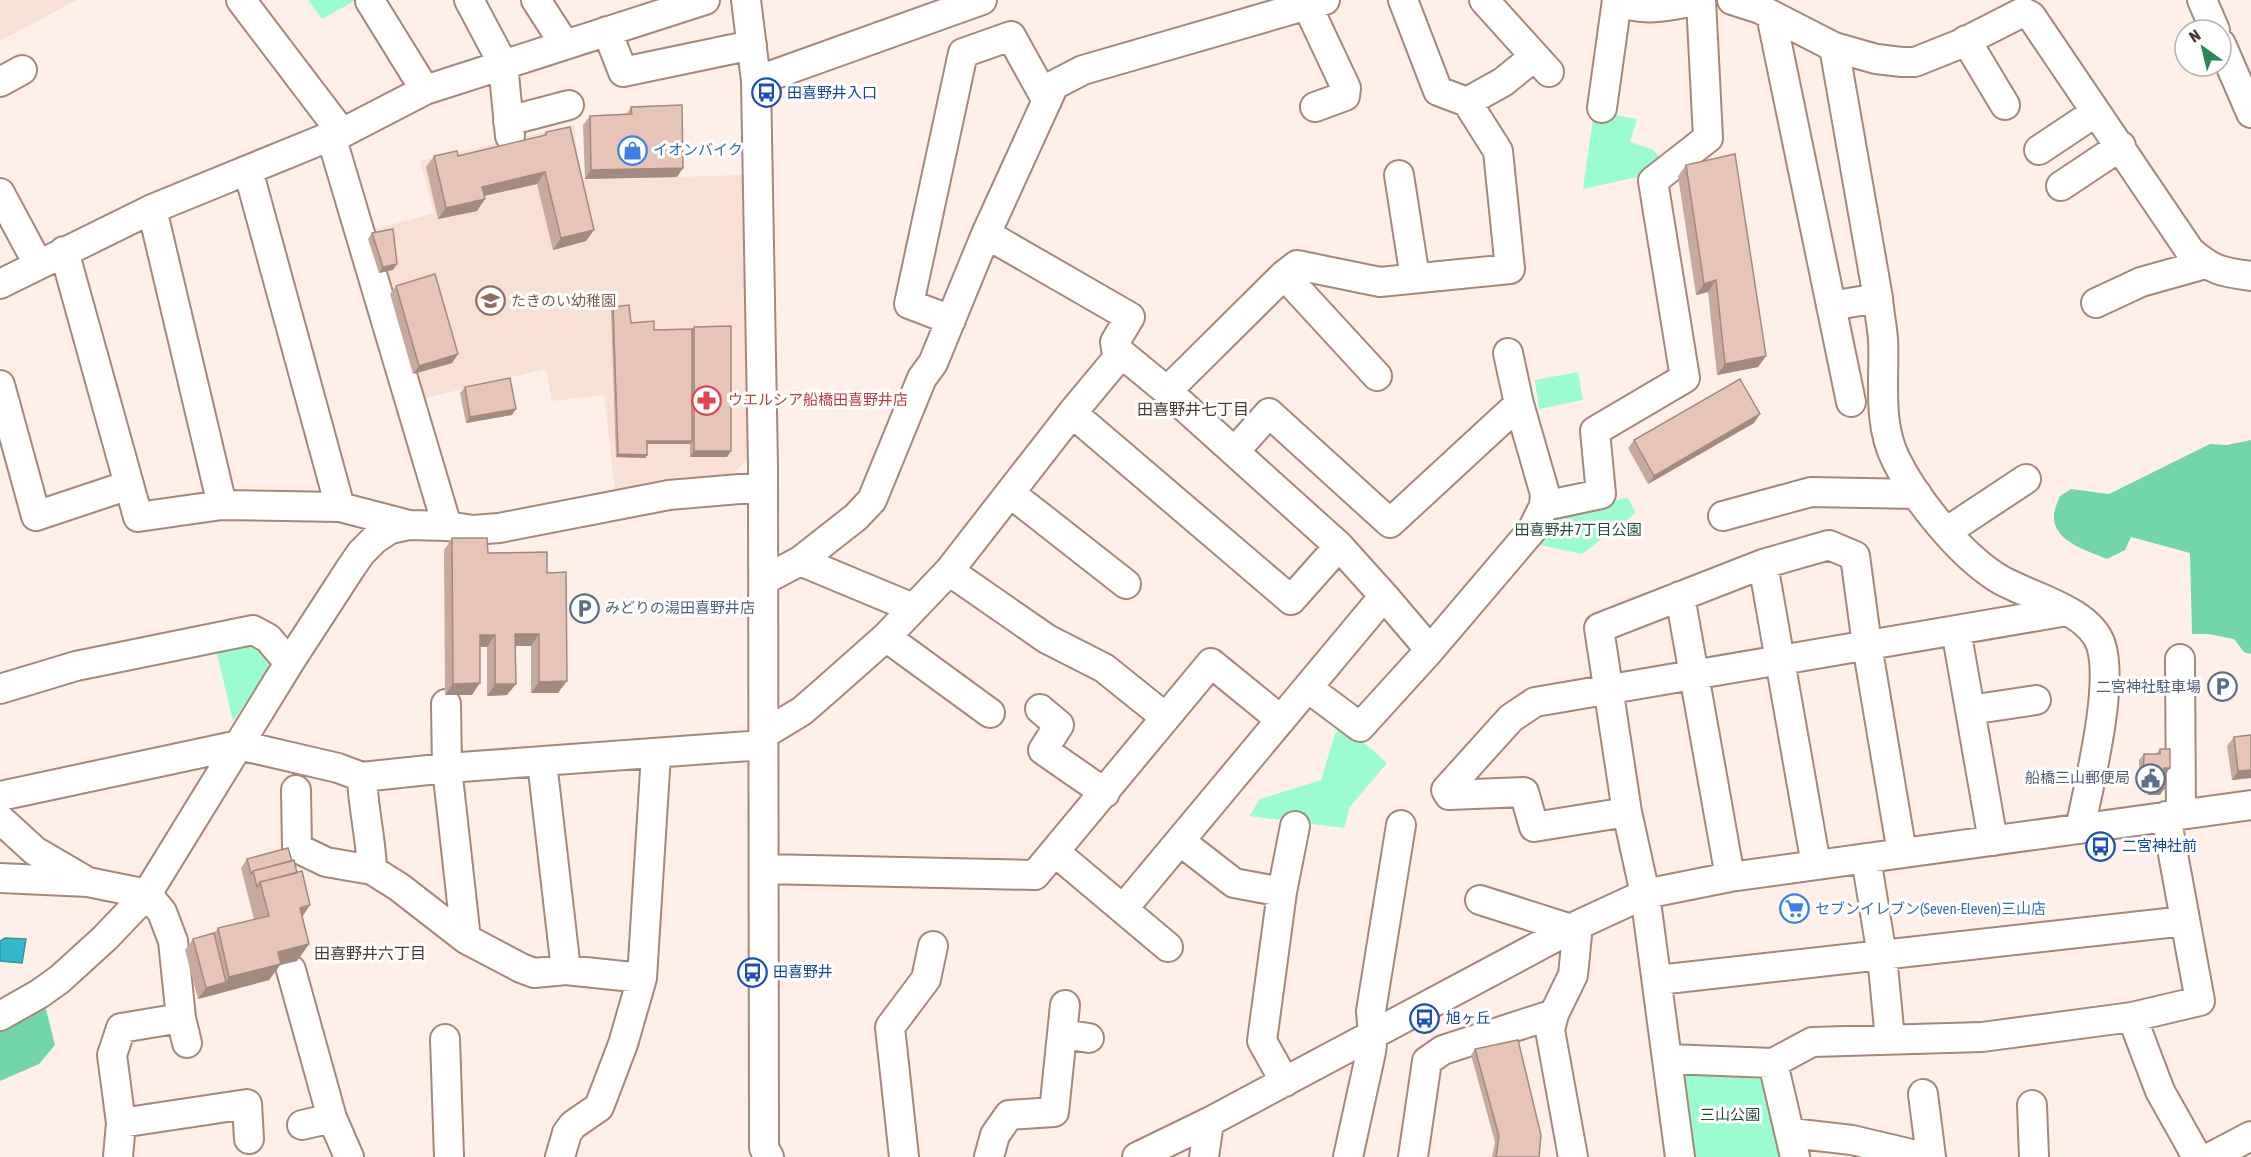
<svg xmlns="http://www.w3.org/2000/svg" width="2251" height="1157" font-family="'Asap Condensed','Noto Sans JP',sans-serif">
<style>
.built{fill:#f9e0d4}
.green{fill:#9bfcd0}
.forest{fill:#73d5aa}
.water{fill:#33b7ca;stroke:#39919c;stroke-width:1.5}
.lines{fill:none;stroke-linecap:round;stroke-linejoin:round}
.minor-casing{stroke:#a68778;stroke-width:32}
.minor{stroke:#fff;stroke-width:28}
.wall{fill:#c7a99d}
.shaded-wall{fill:#a28a7f}
.building{fill:#e7c5b6;stroke:#a28a7f;stroke-width:1.5}
.labels{text-anchor:middle;stroke-width:6;stroke-linejoin:round;paint-order:stroke}
.transit-label{font-size:15px;fill:#164399;stroke:#fff;text-anchor:start}
.shop-label{font-size:15px;fill:#366cbe;stroke:#fff;text-anchor:start}
.education-label{font-size:15px;fill:#785e54;stroke:#fff;text-anchor:start}
.health-label{font-size:15px;fill:#be3a42;stroke:#fff;text-anchor:start}
.park-label{font-size:15px;fill:#234d3b;stroke:#fff}
.service-label{font-size:15px;fill:#4e5e75;stroke:#fff;text-anchor:end}
.neighbourhood-label{font-size:16px;fill:#463932;stroke:#fff}
</style>
<rect width="100%" height="100%" fill="#fef0e9"/>
<!-- built -->
<path class="built" d="M0 0H77L0 41Z
M574 125 580 180 742 175 747 459 727 481 615 492 604 395 552 401 546 369 417 400 365 232 434 213 420 161Z"/>
<!-- green -->
<path class="green" d="M308 0H356L322 19Z
M1594 111 1637 119 1630 142 1654 150 1661 161 1642 176 1583 189Z
M1578 372 1583 400 1539 409 1535 380Z
M1628 498 1636 513 1582 554 1531 543 1553 517 1578 507Z
M256 643 264 652 269 668 233 721 216 650Z
M1344 725 1387 763 1350 807 1344 828 1249 816 1260 799 1321 780 1335 734Z
M1688 1069 1758 1071 1764 1078 1782 1157H1693L1683 1076Z"/>
<!-- forest -->
<path class="forest" d="M2251 440V654L2244 652 2234 639 2208 634H2192L2190 553 2131 537 2125 550 2107 559C2089 551 2057 543 2054 520 2053 512 2057 503 2060 496L2071 489 2109 494 2210 444 2227 445Z
M45 1005 55 1045 39 1064 0 1081V1029Z"/>
<!-- water -->
<path class="water" d="M5 938 26 939 22 963 0 961V941Z"/>
<g class="lines">
<defs>
<path id="minor" d="M241 0 342 133
M469 0 503 64 510 136
M536 0 565 45
M746 0 756 81 763 466 764 1148 769 1157
M1403 0 1438 91 1467 102 1503 82 1534 57
M1484 0 1549 72
M1732 0 1760 9 1834 47 1876 59 1902 62H1915L1960 44 2023 12 2031 16 2190 251C2213 271 2222 272 2251 276
M2202 0 2215 30
M370 1 425 90
M1307 5 1346 88 1345 96 1315 107
M1771 15 1851 402
M607 31 623 72 752 45
M1966 40 2005 105
M2221 44 2251 113
M1834 47 1878 298C1879 312 1882 326 1883 339 1885 379 1877 422 1896 460 1916 500 1959 553 1996 577 2025 596 2089 608 2101 645 2114 687 2089 784 2080 829
M756 81 982 0
M0 82 22 70
M1602 108 1617 0C1641 14 1674 5 1699 0
M508 121 569 105
M331 136 447 526
M2039 150 2096 112
M248 170 340 507
M1399 175 1415 278
M2061 186 2121 146
M0 193 38 264
M152 209 222 505
M986 234 1130 317 1115 342 1116 349 1167 391 1339 546 1384 596 1430 650
M64 251 138 517 222 505 340 507 409 525
M1284 275 1377 376
M0 284 152 209 331 136 342 133 425 90 705 0
M2096 303 2141 282 2205 264
M1831 306 1878 298
M951 320 909 304 963 53 1011 36 1047 101
M1508 353 1519 404 1545 494 1544 506
M0 385 36 516 129 485
M1167 391 1284 275 1297 265 1380 282 1510 269 1498 151 1467 102
M1072 413 1291 600 1339 546
M1235 451 1269 413 1390 523 1519 404
M1010 493 1126 584
M1723 516 1811 492 1917 494
M1946 532 2026 479
M800 561 913 608
M1763 564 1816 865
M949 571 1047 639 1104 668 1165 717
M764 580 800 561 856 517 872 500 922 378 933 363 986 234 1054 85 1083 70 1325 0
M1680 596 1730 877
M1956 630 1993 841
M886 637 990 713
M2180 659 2181 814
M1308 688 1360 727 1430 650 1532 530 1544 506 1601 494 1595 431 1685 378 1653 181 1708 138 1701 0
M0 689 76 666 253 630 268 638 289 663
M446 704 447 768 466 939
M1040 709 1059 725 1043 750 1105 793
M1970 710 2036 700
M764 734 802 711 825 691 886 637 949 571 1072 413 1121 354
M542 762 566 970
M362 777C363 808 371 838 372 870
M296 790 297 848 326 862 372 870 399 887 466 939 521 968 534 973 566 970 642 978
M0 796 239 745 338 768 362 777 447 768 763 745
M1627 812 1534 827 1524 792 1449 795 1446 790 1511 718 1535 702 2067 611
M0 819 35 851 83 879
M1180 841 1234 883 1282 892
M1055 852 1168 947
M1866 858 1882 956 1890 1039
M764 869 1035 875 1211 663 1281 720
M0 878 88 882 147 894 162 912 173 941 181 1018 187 1043
M1480 900 1571 929
M1123 909 1384 596
M291 970 332 1118 349 1157
M1658 980 2185 921
M0 1016 39 994 60 979 105 938 147 894 289 663 350 569 361 553 375 539 390 529 409 525 447 526 473 530 499 528 669 495 763 487
M2132 1017 2160 1091 2197 1157
M1062 1034 1089 1038
M445 1039 449 1157
M1668 1059 1773 1063 1812 1042 1982 1037 2132 1017 2200 1001 2166 816
M1773 1063 1795 1157
M1285 1082 1262 1041 1282 892 1295 826
M1923 1094 1931 1157
M2032 1105 2034 1157
M121 1123 247 1104 249 1139
M302 1125 332 1118
M1791 1133 1852 1140 1924 1157
M118 1157 121 1123 112 1055 121 1028 181 1018
M560 1157 567 1133 573 1125 599 1107 623 1044 642 978 656 754
M904 1157 890 1027 926 979 933 946
M989 1157 995 1135 1009 1115 1054 1112 1065 1005
M1137 1157 1209 1122 1578 925 1645 894 1730 877 2251 805
M1204 1157 1209 1122
M1348 1157 1371 1052 1373 1035 1371 1011 1401 825
M1413 1157 1427 1061 1443 1050 1554 1014
M1573 1157 1550 1030 1554 1014 1573 975 1578 925
M1680 1157 1645 894 1627 812 1599 628 1763 564 1829 545 1855 556 1867 645 1902 853
M2211 1157 2251 1136"/>
</defs>
<!-- minor casing -->
<use href="#minor" class="minor-casing"/>
<!-- minor -->
<use href="#minor" class="minor"/>
</g>
<!-- wall -->
<path class="wall" d="M631 107 677 177 585 179 583 125 590 116 626 115Z
M546 132 586 241 553 250 537 184 484 196 477 211 438 219 426 167 434 156H458L544 135Z
M1686 165 1766 356 1758 367 1717 375 1708 292 1696 295 1678 176Z
M372 233 393 270 379 273 368 239Z
M396 286 458 354 452 363 413 374 390 294Z
M613 307 631 323 654 330 692 329 694 327 731 451 727 457H690V444H647V455L645 458 616 457 611 310Z
M465 387 512 415 466 423 460 393Z
M1760 414 1754 423 1648 484 1628 448 1634 440Z
M452 538 488 553 547 573 558 693H531V646H515L516 684 507 695 487 696V647H480L472 695H445L444 550Z
M2251 735V778L2232 780 2227 746 2234 737Z
M2160 749 2166 774H2164L2160 795H2148L2147 789H2139V760L2144 754H2156Z
M247 859 302 917 309 944 297 961 280 965 269 980 198 999 185 950 193 939 214 933 218 928 254 919 241 868Z
M1475 1049 1539 1157H1492L1495 1142 1471 1055Z"/>
<!-- shaded-wall -->
<path class="shaded-wall" d="M683 168 677 177 585 179 591 170Z
M545 172 537 184 474 198 482 187Z
M485 199 477 211 438 219 446 208Z
M594 230 586 241 553 250 561 238Z
M397 264 393 270 379 273 383 267Z
M1716 280 1708 292 1696 295 1704 284Z
M458 354 452 363 413 374 419 366Z
M1766 356 1758 367 1717 375 1725 364Z
M516 409 512 415 466 423 470 417Z
M1760 414 1754 423 1648 484 1654 476Z
M647 441H692L690 444H645Z
M694 451H731L727 457H690Z
M618 454 647 455 645 458 616 457Z
M515 634H539L531 646H507Z
M480 635H495L487 647H472Z
M567 681 558 693H531L539 682Z
M480 683 472 695H445L453 684Z
M495 684H516L507 695 487 696Z
M2164 768H2170L2166 774 2160 773Z
M2251 770V778L2232 780 2238 771Z
M2143 783H2152L2147 789H2139Z
M2152 789H2164L2160 795H2148Z
M310 905 299 922 300 908Z
M309 944 297 961 280 965 269 980 198 999 206 988 226 982 229 977 278 952Z"/>
<!-- building -->
<path class="building" d="M682 105 683 168 591 170 590 116 632 114 631 107Z
M570 127 594 230 561 238 545 172 482 187 485 199 446 208 434 156 457 151 458 156 546 135V132Z
M1735 154 1766 356 1725 364 1716 280 1704 284 1686 165Z
M393 229 397 264 383 267 372 233Z
M435 274 458 354 419 366 396 286Z
M629 305 631 323 654 321V330L692 329V441H647V455L618 454 613 307Z
M731 326V451H694V327Z
M510 378 516 409 470 417 465 387Z
M1740 379 1760 414 1654 476 1634 440Z
M452 538H487L488 553 547 552V573L566 572 567 681 539 682V634H515L516 684H495V635H480V683L453 684Z
M2251 735V770L2238 771 2234 737Z
M2160 749H2170V768H2164V789H2152V783H2143L2144 754H2160Z
M288 848 292 861 253 871 251 874 247 859Z
M294 860 297 873 260 882 257 887 253 871Z
M302 871 310 905 300 908 309 944 278 952 281 964 229 977 218 928 269 916 260 882Z
M214 933 226 982 206 988 193 939Z
M1518 1040 1541 1135 1539 1157H1496L1499 1136 1475 1049Z"/>
<!-- icons -->
<defs>
<symbol id="bus-ring" viewBox="-11 -11 22 22"><circle r="9.5" fill="#fff" stroke="#1a4fb4" stroke-width="1.5"/><path d="M-5-6H5V4H4V6H2V4H-2V6H-4V4H-5ZM-3.5-4V0h7V-4ZM-3.5 1.2v1.5H-2V1.2ZM2 1.2v1.5H3.5V1.2Z" fill="#1a4fb4"/></symbol>
<symbol id="shop-ring" viewBox="-11 -11 22 22"><circle r="9.5" fill="#fff" stroke="#3f7fe0" stroke-width="1.5"/><path d="M-5-2.5h2.3a2.7 3.5 0 0 1 5.4 0H5L5.5 6h-11ZM-1.5-2.5h3a1.5 2.3 0 0 0-3 0Z" fill="#3f7fe0"/></symbol>
<symbol id="school-ring" viewBox="-11 -11 22 22"><circle r="9.5" fill="#fff" stroke="#8d6e63" stroke-width="1.5"/><path d="M0-5L7-2L0 1L-7-2ZM-4 1L0 2.5L4 1V4Q0 6-4 4Z" fill="#8d6e63"/></symbol>
<symbol id="pharmacy-ring" viewBox="-11 -11 22 22"><circle r="9.5" fill="#fff" stroke="#e0444e" stroke-width="1.5"/><path d="M-2-6h4v4h4v4h-4v4h-4v-4h-4v-4h4Z" fill="#e0444e"/></symbol>
<symbol id="parking-ring" viewBox="-11 -11 22 22"><circle r="9.5" fill="#fff" stroke="#5c6f8a" stroke-width="1.5"/><path d="M-3.5-5.5H1a3.5 3.5 0 0 1 0 7H-1V5.5H-3.5ZM-1-3.4V-.6H.8a1.4 1.4 0 0 0 0-2.8Z" fill="#5c6f8a"/></symbol>
<symbol id="civic-ring" viewBox="-11 -11 22 22"><circle r="9.5" fill="#fff" stroke="#5c6f8a" stroke-width="1.5"/><path d="M-.6-6.5H3V-4.5H.6V-3L4-1V1h2V6H-6V1h2V-1L-.6-3ZM-1.2 2.5V6h2.4V2.5Z" fill="#5c6f8a"/></symbol>
<symbol id="supermarket-ring" viewBox="-11 -11 22 22"><circle r="9.5" fill="#fff" stroke="#3f7fe0" stroke-width="1.5"/><path d="M-6-5.5h2.5l.6 2H6L4.5 2H-2.5L-4.4-4H-6ZM-1.5 3.2a1.3 1.3 0 1 0 .1 0ZM3 3.2a1.3 1.3 0 1 0 .1 0Z" fill="#3f7fe0"/></symbol>
</defs>
<g fill-rule="evenodd">
<use href="#bus-ring" x="750" y="76" width="33" height="33"/>
<use href="#shop-ring" x="616" y="134" width="33" height="33"/>
<use href="#school-ring" x="474" y="284" width="33" height="33"/>
<use href="#pharmacy-ring" x="690" y="384" width="33" height="33"/>
<use href="#parking-ring" x="568" y="592" width="33" height="33"/>
<use href="#parking-ring" x="2206" y="670" width="33" height="33"/>
<use href="#civic-ring" x="2134" y="762" width="33" height="33"/>
<use href="#bus-ring" x="2084" y="830" width="33" height="33"/>
<use href="#supermarket-ring" x="1778" y="892" width="33" height="33"/>
<use href="#bus-ring" x="736" y="956" width="33" height="33"/>
<use href="#bus-ring" x="1408" y="1002" width="33" height="33"/>
</g>
<g class="labels">
<!-- transit labels -->
<g class="transit-label">
<text x="787" y="98">田喜野井入口</text>
<text x="2122" y="851">二宮神社前</text>
<text x="773" y="977">田喜野井</text>
<text x="1446" y="1023">旭ヶ丘</text>
</g>
<!-- shop labels -->
<g class="shop-label">
<text x="653" y="155">イオンバイク</text>
<text x="1815" y="914">セブンイレブン(Seven-Eleven)三山店</text>
</g>
<!-- education labels -->
<g class="education-label">
<text x="511" y="306">たきのい幼稚園</text>
</g>
<!-- health labels -->
<g class="health-label">
<text x="728" y="405">ウエルシア船橋田喜野井店</text>
</g>
<!-- park labels -->
<g class="park-label">
<text x="1578" y="535">田喜野井7丁目公園</text>
<text x="1730" y="1120">三山公園</text>
</g>
<!-- service labels -->
<g class="service-label">
<text x="605" y="613" text-anchor="start">みどりの湯田喜野井店</text>
<text x="2201" y="692">二宮神社駐車場</text>
<text x="2130" y="783">船橋三山郵便局</text>
</g>
<!-- neighbourhood labels -->
<g class="neighbourhood-label">
<text x="1193" y="415">田喜野井七丁目</text>
<text x="370" y="959">田喜野井六丁目</text>
</g>
</g>
<!-- north arrow -->
<g transform="translate(2203 48) rotate(326)"><circle r="28" fill="#ffffff" stroke="#b5b0ad" stroke-width="1.5"/>
<path d="M0-4.5L10 22L0 15L-10 22Z" fill="#29845a"/>
<text y="-9" font-size="16" font-weight="bold" text-anchor="middle" fill="#463932">N</text>
</g>
</svg>
